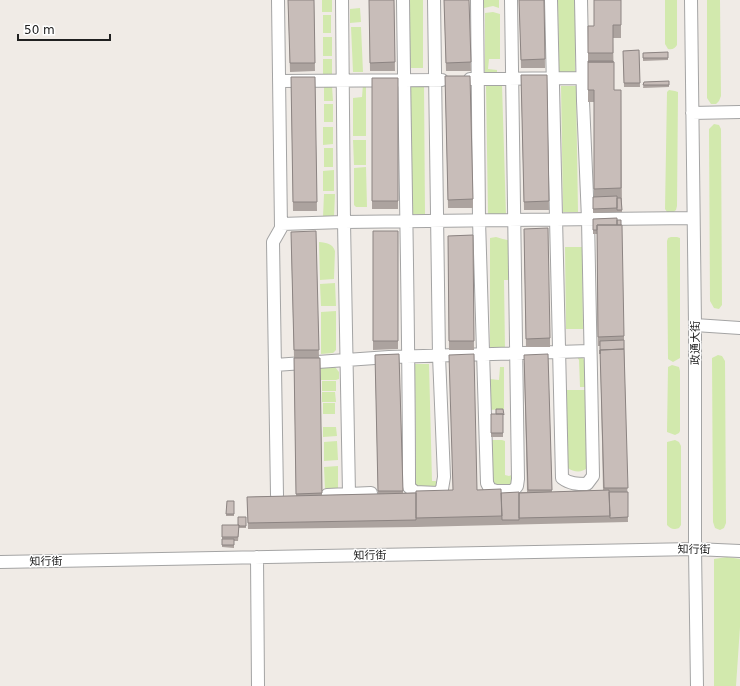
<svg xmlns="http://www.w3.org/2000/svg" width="740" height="686" font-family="'DejaVu Sans','Noto Sans SC',sans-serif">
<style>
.grass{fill:#d2e9ad}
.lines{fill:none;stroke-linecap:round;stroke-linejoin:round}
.minor-casing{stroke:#a4a4a4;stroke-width:14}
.minor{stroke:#fff;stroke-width:12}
.wall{fill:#aca39f}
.building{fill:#c8bdb9;stroke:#8c8482}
.labels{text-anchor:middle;stroke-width:3;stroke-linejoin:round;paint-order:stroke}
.street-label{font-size:11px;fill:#202020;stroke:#fff}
</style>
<rect width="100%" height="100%" fill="#f0ebe6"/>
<!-- grass -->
<path class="grass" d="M322 0H332V12H322Z
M409 0H423V68H409Z
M484 0H499V8L493 6 484 8Z
M558 0H575V73H559Z
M665 0H677V45C675 48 673 50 668 49L665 44Z
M707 0H720L721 96 719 101 716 104H711L707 98Z
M360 8 361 22 350 23V9Z
M493 12 500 14V59H489L488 69 497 70V74H485V13Z
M323 15H331V33H323Z
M351 27H361L363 72H353Z
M323 37H332V56H323Z
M323 59H332V75H323Z
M490 83 502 85 506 215H488L486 86Z
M363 84 366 86V136H353V98L362 97Z
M412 84 424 86 425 214H412L409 87Z
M324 86H332L333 101H324Z
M561 86H576L578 212H563Z
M669 90 675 91 678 92 677 206 676 210 672 213 667 212 665 209 667 92Z
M324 104H333V122H324Z
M714 124 719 125 721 129 722 305 719 309 714 308 710 301 709 129Z
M323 127H333V144L323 145Z
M353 140H366V165H354Z
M324 148H333V167H324Z
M366 167 367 207H356L354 205V168Z
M334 170V191H323V171Z
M324 194H335L334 217H323Z
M496 237C501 238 504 240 510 240V278L508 280H504L505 350H490V238Z
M671 237H677L680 238V358L673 362 668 359 667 241 668 238Z
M319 242C327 243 332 243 335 251L334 279 320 280Z
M565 247H582L583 329H566Z
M335 283 336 306H321L320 284Z
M336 311V350L333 353 321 354V312Z
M718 355 722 356 725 361 726 523 724 528 720 530 715 528 713 522 712 358Z
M581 356 584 360 585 387H580L579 360 577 357Z
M415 364H429L432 481H436V488L416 486Z
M672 365 679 367 680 371V431L679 433 675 435 667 432 668 367Z
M335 367 339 372V379L336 380H321V368Z
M500 367H504V409L489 410 490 379 499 380Z
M322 381H336V391H322Z
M566 390H586L587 468C582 473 573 472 568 468Z
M322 392H335L336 402H322Z
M323 403H335V414H323Z
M323 427H336L337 436 323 437Z
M490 440H502L505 441V475L509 476 514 474 513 485 508 488 491 484Z
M675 440 679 442 681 446V525L679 528C673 530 671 529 667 525V442Z
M337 441 338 460 324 461V442Z
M338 466V489L325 490 324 467Z
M727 557 740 559V627L736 686H714V559Z"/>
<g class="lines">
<defs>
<path id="minor" d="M342 0 344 222 349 494
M403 0C405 162 409 325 409 487L415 492 438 493 442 489 444 477 439 356 434 0
M477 0 479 220 487 483 490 489 496 491H513L517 486 518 479 511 0
M551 0 562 478C570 484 577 484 587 484L593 476 588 219 583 101 581 0
M691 0 695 325V549L697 686
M470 79 582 78
M279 81 442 80
M692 113 740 112
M281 224 344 222 693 218
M695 325 740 328
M275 365 389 357 590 351
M277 495 273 242 281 228 278 0
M327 495 371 493
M257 557 258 686
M0 562 695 549 740 551"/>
</defs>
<!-- minor casing -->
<use href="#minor" class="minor-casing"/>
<!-- minor -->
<use href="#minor" class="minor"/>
</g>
<!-- wall -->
<path class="wall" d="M288 0H314L315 71 290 72Z
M369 0H394L395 71H370Z
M444 0H469L471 71H446Z
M519 0H544L545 68H521Z
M621 0V38H613L614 90H621L622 212H617L593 213V197H594V102H588V26H594Z
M639 50 640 87H624L623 51Z
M668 52V60L643 61V53Z
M521 75H547L549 210H524Z
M445 76H470L473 208H448Z
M291 77H315L317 211H293Z
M372 78H398V209H372Z
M669 81V87L643 88 644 82Z
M617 218 624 336 628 522 416 527V523V527L248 529 247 497 296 496 294 358 291 240 316 231 319 358H320L322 495 378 494 375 355 399 354 403 493 477 490 501 493 527 492 524 363 548 354 552 492 603 490 600 346H598L597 234H593V219Z
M524 229 550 338V347H526Z
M373 231H398V349L373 350Z
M473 235 474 350H449L448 236Z
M503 409V437H491V414H496Z
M227 501H234V516H226Z
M246 517V528H239L238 541H234V548L222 547V525H238Z"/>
<!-- building -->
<path class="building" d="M288 0H314L315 63H290Z
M369 0H394L395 62 370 63Z
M444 0H469L471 62 446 63Z
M519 0H544L545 59 521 60Z
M594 0H621V25H613V53H588V26H594Z
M639 50 640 83H624L623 51Z
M668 52V58H643V53Z
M588 61H613V62H588Z
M588 62H614V90H621V188L594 189V90H588Z
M521 75H547L549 201 524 202Z
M445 76H470L473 199 448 200Z
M291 77H315L317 202H293Z
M372 78H398V201H372Z
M669 81V85H643L644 82Z
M617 196V208L593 209V197Z
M617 198H621L622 210H617Z
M617 218V225H597V230H593V219Z
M617 220H621V225H617Z
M597 225H622L624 336 598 337Z
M548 228 550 338 526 339 524 229Z
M316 231 319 350H294L291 232Z
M373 231H398V341H373Z
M473 235 474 341H449L448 236Z
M624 340V349L600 350V354V341Z
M624 349 628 488H604L600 350Z
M399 354 403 491H378L375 355Z
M474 354 477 490 501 489 502 516 416 518V491L453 490 449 355Z
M548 354 552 490H528L524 355Z
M294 358H320L322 493 296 494Z
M496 409H503L504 415 503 414H496Z
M491 414H503V433H491Z
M609 490 610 516 519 518V493Z
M519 492V520H502L501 493Z
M609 492H628V517L610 518Z
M416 493V520L248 523 247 497Z
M227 501H234V514H226Z
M238 517H246V526H239V525H238Z
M222 525H239L238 537H222Z
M222 539H234V545H222Z"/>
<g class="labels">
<!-- street labels -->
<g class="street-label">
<text transform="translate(695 343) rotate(-90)" y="4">政通大街</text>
<text transform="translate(694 549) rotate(1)" y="4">知行街</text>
<text transform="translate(370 555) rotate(-1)" y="4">知行街</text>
<text transform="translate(46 561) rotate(-1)" y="4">知行街</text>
</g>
</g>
<!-- scale -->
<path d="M18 34v6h92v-6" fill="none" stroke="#202020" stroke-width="2"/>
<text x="24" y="34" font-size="12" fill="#202020" stroke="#ffffff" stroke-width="3" paint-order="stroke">50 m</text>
</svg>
